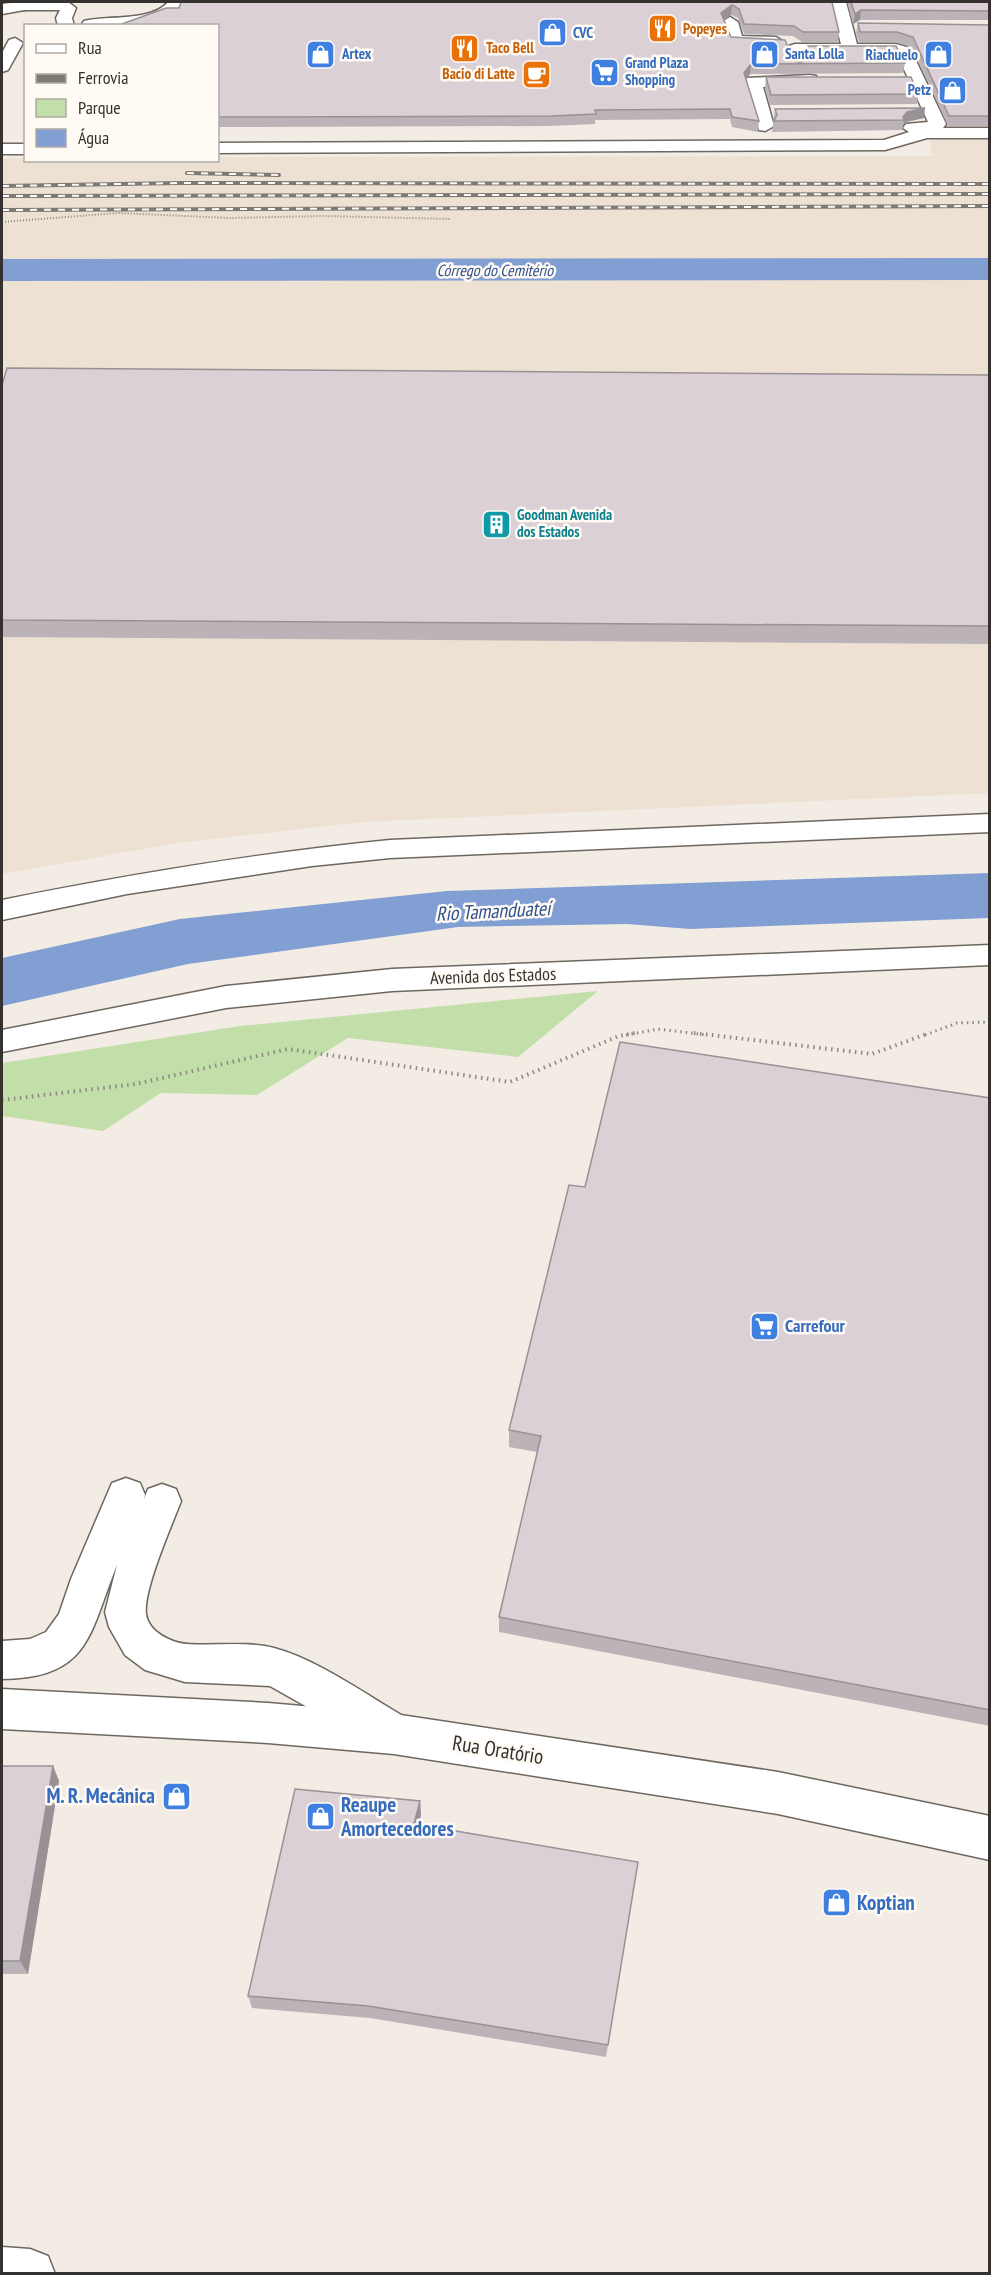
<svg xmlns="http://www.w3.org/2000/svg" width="991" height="2275" font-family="'PT Sans Narrow',sans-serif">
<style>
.built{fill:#ece1d2}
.green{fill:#c3dfa9}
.water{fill:#829fd3}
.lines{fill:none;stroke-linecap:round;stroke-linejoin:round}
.river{fill:#829fd3;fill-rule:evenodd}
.minor-casing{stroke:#6d6760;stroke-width:3}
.major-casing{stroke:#6d6760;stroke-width:3}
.highway-casing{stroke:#6d6760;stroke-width:3}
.path-far2{stroke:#8c8882;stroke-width:2;stroke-dasharray:1 2;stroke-linecap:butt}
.path-far1{stroke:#8c8882;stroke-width:3;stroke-dasharray:1.5 4;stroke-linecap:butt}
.path{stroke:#8c8882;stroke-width:4;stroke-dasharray:1.5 4.5;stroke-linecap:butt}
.minor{fill:#fff;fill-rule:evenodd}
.major{fill:#fff;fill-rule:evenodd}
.highway{fill:#fff;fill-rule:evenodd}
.rail-casing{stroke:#7d7974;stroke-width:4}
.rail{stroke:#fffaf3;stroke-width:2;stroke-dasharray:7;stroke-linecap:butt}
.wall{fill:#bbb3b7}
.shaded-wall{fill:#999295}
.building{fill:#dad0d5;stroke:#999295;stroke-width:1.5}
.labels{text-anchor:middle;stroke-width:5;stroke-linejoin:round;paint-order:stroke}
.far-food-label{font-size:15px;font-weight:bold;fill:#c56008;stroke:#fffaf3;text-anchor:start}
.far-shop-label{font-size:15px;font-weight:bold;fill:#366cbe;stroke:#fffaf3;text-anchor:start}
.far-culture-label{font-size:15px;font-weight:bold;fill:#0d838f;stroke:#fffaf3;text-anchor:start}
.far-water-label{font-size:16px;font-style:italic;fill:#2e5091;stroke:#fffaf3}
.street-label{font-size:18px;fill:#34312e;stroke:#fffaf3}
.shop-label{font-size:18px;font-weight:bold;fill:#366cbe;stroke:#fffaf3;text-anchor:start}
.water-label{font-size:20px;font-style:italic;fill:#2e5091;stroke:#fffaf3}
.near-street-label{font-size:21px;fill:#34312e;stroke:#fffaf3}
.near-shop-label{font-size:21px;font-weight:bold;fill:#366cbe;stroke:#fffaf3;text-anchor:start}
</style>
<rect width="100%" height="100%" fill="#f2ece4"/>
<!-- built -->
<path class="built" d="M949 135 989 136V261L2 262V158H25L26 160H218V157L933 156 929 141Z
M333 274 442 279H989V793L362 822 184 842 2 874V279Z"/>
<!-- green -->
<path class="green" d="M598 991 518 1057 348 1038 257 1095 161 1093 103 1131 2 1116V1063L240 1026Z"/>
<!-- water -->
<path class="water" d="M989 873V918L690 929 627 924 458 927 188 964 2 1006V958L180 919 447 891Z"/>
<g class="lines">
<!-- river -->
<path class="river" d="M990 258V280L2 281V259Z"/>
<defs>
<path id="minor" d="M13 2H68L76 8 72 18 74 26H58L56 18 60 10H8L5 7Z
M168 2H183C170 24 105 33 82 24L84 21C107 15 152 22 168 2Z
M830 2H846L857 44H896L910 48 946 124 943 128H990V138H927L885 150 218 153V143L884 140 909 132 903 128 906 124 928 122 897 54 789 52 787 49 789 46 795 44H841Z
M730 17 738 22 742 36 776 37 784 42 776 47 730 44 722 22Z
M15 38 23 43 8 70 2 72V53L9 40Z
M810 75 816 76 818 80 816 84 763 87 774 126 765 131 759 130 745 82 747 78Z
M2 144H26V154H2Z
M126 1478 140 1483 145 1495 144 1499 148 1489 162 1484 176 1489 181 1501C172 1525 143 1590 146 1614 148 1632 172 1643 187 1644 215 1646 248 1641 274 1648 319 1660 368 1696 408 1719L414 1733 408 1747 393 1753 378 1747 270 1686 185 1682 145 1670 125 1655 109 1627 105 1612 117 1565C89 1633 91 1678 2 1679V1641L30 1639 46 1632 59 1614 71 1579 112 1483Z
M2 2247 30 2249 48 2256 55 2274H2Z"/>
<path id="major" d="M18 2H49L41 7 2 14V4Z
M2 1689 268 1703 394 1714 778 1772 990 1816V1860L778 1814 394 1754 268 1743 2 1729Z"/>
<path id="highway" d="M990 814V832L390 858 312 866 127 894 2 920V900C131 874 259 853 390 840Z
M990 945V965L392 991 226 1008 2 1052V1030L226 986 392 969Z"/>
</defs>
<!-- minor casing -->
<use href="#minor" class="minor-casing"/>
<!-- major casing -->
<use href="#major" class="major-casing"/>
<!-- highway casing -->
<use href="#highway" class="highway-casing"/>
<!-- path-far2 -->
<path class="path-far2" d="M2 222 118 213 230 218 323 216 451 219"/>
<!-- path-far1 -->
<path class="path-far1" d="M626 1035 658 1029 707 1035
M925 1035 957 1023 990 1022"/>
<!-- path -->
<path class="path" d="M694 1033 872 1054 929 1033
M2 1100 136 1084 288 1049 510 1082 619 1036 635 1033"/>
<!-- minor -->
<use href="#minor" class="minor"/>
<!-- major -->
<use href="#major" class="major"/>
<!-- highway -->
<use href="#highway" class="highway"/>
<defs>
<path id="rail" d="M187 173 279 175
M2 186 179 183 990 184
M2 196 990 194
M2 210 990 206"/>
</defs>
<!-- rail casing -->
<use href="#rail" class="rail-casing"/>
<!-- rail -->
<use href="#rail" class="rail"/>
</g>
<!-- wall -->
<path class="wall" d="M832 2 839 32 838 42H802L793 36 744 34 738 18 731 15 724 20 731 37 800 63 808 59 807 56 808 46 905 63 903 73 750 74 746 79 759 121 758 132 732 127 730 119 595 120V124L551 126 218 127V26L179 8Z
M847 2H990V20H860L853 24Z
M858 23 990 25V126H948L912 47 896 42H859L856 33Z
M766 77 918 94 917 104 770 105 765 87Z
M775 109 924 118 906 122 903 125 902 130 772 132Z
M990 375V644L2 637V385Z
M990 1098V1726L499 1632V1617L537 1452 509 1447V1430L585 1187Z
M2 1766H53L59 1781 28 1974H2Z
M420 1801 421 1815 419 1824 638 1862 606 2057 370 2018 252 2008 248 1996Z"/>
<!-- shaded-wall -->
<path class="shaded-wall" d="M732 5 731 15 720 23 721 13Z
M861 10 860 20 853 24 855 14Z
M751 64 750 74 743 83 744 73Z
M925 108 924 118 906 122 903 125 904 120 903 117 907 112Z
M53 1766 59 1781 28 1974 20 1961Z
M420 1801 421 1815 415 1837 414 1824Z"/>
<!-- building -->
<path class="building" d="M181 2H832L839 32H803L794 26 744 24 739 9 732 5 721 13 731 37 785 40 793 60 800 63 811 57 808 46H896L905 63 751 64 744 73 759 121 732 117 730 109 595 110 596 114 552 116 218 117V26L119 25 166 8H179Z
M851 2H990V11L861 10 855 14Z
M858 23 990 25V116H949L913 37 897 32H860Z
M766 77H911L918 94 771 95Z
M925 108 907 112 903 117 904 120 774 121 777 115 775 109Z
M7 368 990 375V626L2 620V385Z
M620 1042 990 1098V1710L499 1617 541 1436 509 1430 569 1185 585 1187Z
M2 1766H53L20 1961H2Z
M295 1789 420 1801 414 1824 638 1862 608 2045 368 2006 248 1996Z"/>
<!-- icons -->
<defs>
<symbol id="restaurant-square" viewBox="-11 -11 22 22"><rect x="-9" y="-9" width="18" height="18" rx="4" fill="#e8710a" stroke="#fffaf3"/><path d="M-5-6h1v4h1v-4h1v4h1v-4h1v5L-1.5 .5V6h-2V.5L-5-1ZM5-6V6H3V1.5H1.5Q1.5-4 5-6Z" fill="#fff"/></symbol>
<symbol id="shop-square" viewBox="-11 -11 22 22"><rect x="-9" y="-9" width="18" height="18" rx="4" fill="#3f7fe0" stroke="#fffaf3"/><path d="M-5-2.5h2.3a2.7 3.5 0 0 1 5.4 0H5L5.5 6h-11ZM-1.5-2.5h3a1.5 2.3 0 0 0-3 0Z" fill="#fff"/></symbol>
<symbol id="supermarket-square" viewBox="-11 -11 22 22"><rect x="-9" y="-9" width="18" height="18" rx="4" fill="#3f7fe0" stroke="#fffaf3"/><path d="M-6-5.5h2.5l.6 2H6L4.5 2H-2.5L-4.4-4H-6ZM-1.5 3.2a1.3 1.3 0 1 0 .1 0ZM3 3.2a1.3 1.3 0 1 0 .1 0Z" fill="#fff"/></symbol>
<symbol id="cafe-square" viewBox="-11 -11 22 22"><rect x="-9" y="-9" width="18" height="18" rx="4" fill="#e8710a" stroke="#fffaf3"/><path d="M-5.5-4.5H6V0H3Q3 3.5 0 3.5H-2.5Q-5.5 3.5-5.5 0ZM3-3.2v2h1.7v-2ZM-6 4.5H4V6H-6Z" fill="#fff"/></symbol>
<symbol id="building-square" viewBox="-11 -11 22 22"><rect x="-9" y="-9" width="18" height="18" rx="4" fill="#0f9aa8" stroke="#fffaf3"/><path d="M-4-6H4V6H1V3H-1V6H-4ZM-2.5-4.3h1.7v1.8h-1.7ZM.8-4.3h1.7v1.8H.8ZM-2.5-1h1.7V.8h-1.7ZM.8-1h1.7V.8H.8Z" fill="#fff"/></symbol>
</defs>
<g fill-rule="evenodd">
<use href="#restaurant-square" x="646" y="12" width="33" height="33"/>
<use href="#shop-square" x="536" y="16" width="33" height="33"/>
<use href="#restaurant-square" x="448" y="32" width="33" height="33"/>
<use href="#shop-square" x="304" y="38" width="33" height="33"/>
<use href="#shop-square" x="748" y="38" width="33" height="33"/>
<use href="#shop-square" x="922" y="38" width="33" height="33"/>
<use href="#supermarket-square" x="588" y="56" width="33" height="33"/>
<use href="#cafe-square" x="520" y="58" width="33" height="33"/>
<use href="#shop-square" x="936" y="74" width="33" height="33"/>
<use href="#building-square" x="480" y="508" width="33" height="33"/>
<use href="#supermarket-square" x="748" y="1310" width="33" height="33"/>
<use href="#shop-square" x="160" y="1780" width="33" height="33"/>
<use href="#shop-square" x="304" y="1800" width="33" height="33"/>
<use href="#shop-square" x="820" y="1886" width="33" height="33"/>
</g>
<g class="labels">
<!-- far-food labels -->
<g class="far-food-label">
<text x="683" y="34">Popeyes</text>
<text x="486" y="53">Taco Bell</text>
<text x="515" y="79" text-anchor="end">Bacio di Latte</text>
</g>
<!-- far-shop labels -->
<g class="far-shop-label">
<text x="573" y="38">CVC</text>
<text x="342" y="59">Artex</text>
<text x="785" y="59">Santa Lolla</text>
<text x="918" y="60" text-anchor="end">Riachuelo</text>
<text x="625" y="68">Grand Plaza<tspan x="625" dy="17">Shopping</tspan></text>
<text x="931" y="95" text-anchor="end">Petz</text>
</g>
<!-- far-culture labels -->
<g class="far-culture-label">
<text x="517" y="520">Goodman Avenida<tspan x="517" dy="17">dos Estados</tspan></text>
</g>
<!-- far-water labels -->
<g class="far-water-label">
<text x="495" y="276">Córrego do Cemitério</text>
</g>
<!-- street labels -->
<g class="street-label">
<text transform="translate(493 976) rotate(-2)" y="6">Avenida dos Estados</text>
</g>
<!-- shop labels -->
<g class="shop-label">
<text x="785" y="1332">Carrefour</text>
</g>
<!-- water labels -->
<g class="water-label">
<text transform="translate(493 911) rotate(-3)" y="7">Rio Tamanduateí</text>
</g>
<!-- near-street labels -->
<g class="near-street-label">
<text transform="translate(498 1750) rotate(9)" y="7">Rua Oratório</text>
</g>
<!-- near-shop labels -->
<g class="near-shop-label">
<text x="155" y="1803" text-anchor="end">M. R. Mecânica</text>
<text x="341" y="1812">Reaupe<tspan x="341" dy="24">Amortecedores</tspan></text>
<text x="857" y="1910">Koptian</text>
</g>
</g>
<!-- border -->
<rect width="991" height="2275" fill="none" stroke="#34312e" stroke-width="6"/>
<!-- legend -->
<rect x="24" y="24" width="195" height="138" fill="#fffaf3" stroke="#aeaaa4" stroke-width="1.5"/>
<rect x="36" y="44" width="30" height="9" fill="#ffffff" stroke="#aeaaa4" stroke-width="1.5"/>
<text x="78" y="54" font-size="18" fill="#34312e">Rua</text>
<rect x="36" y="74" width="30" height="9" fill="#7d7974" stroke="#aeaaa4" stroke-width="1.5"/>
<text x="78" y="84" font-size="18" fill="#34312e">Ferrovia</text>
<rect x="36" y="99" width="30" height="18" fill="#c3dfa9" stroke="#aeaaa4" stroke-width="1.5"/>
<text x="78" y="114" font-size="18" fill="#34312e">Parque</text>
<rect x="36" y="129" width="30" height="18" fill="#829fd3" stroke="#aeaaa4" stroke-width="1.5"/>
<text x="78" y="144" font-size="18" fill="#34312e">Água</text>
</svg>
